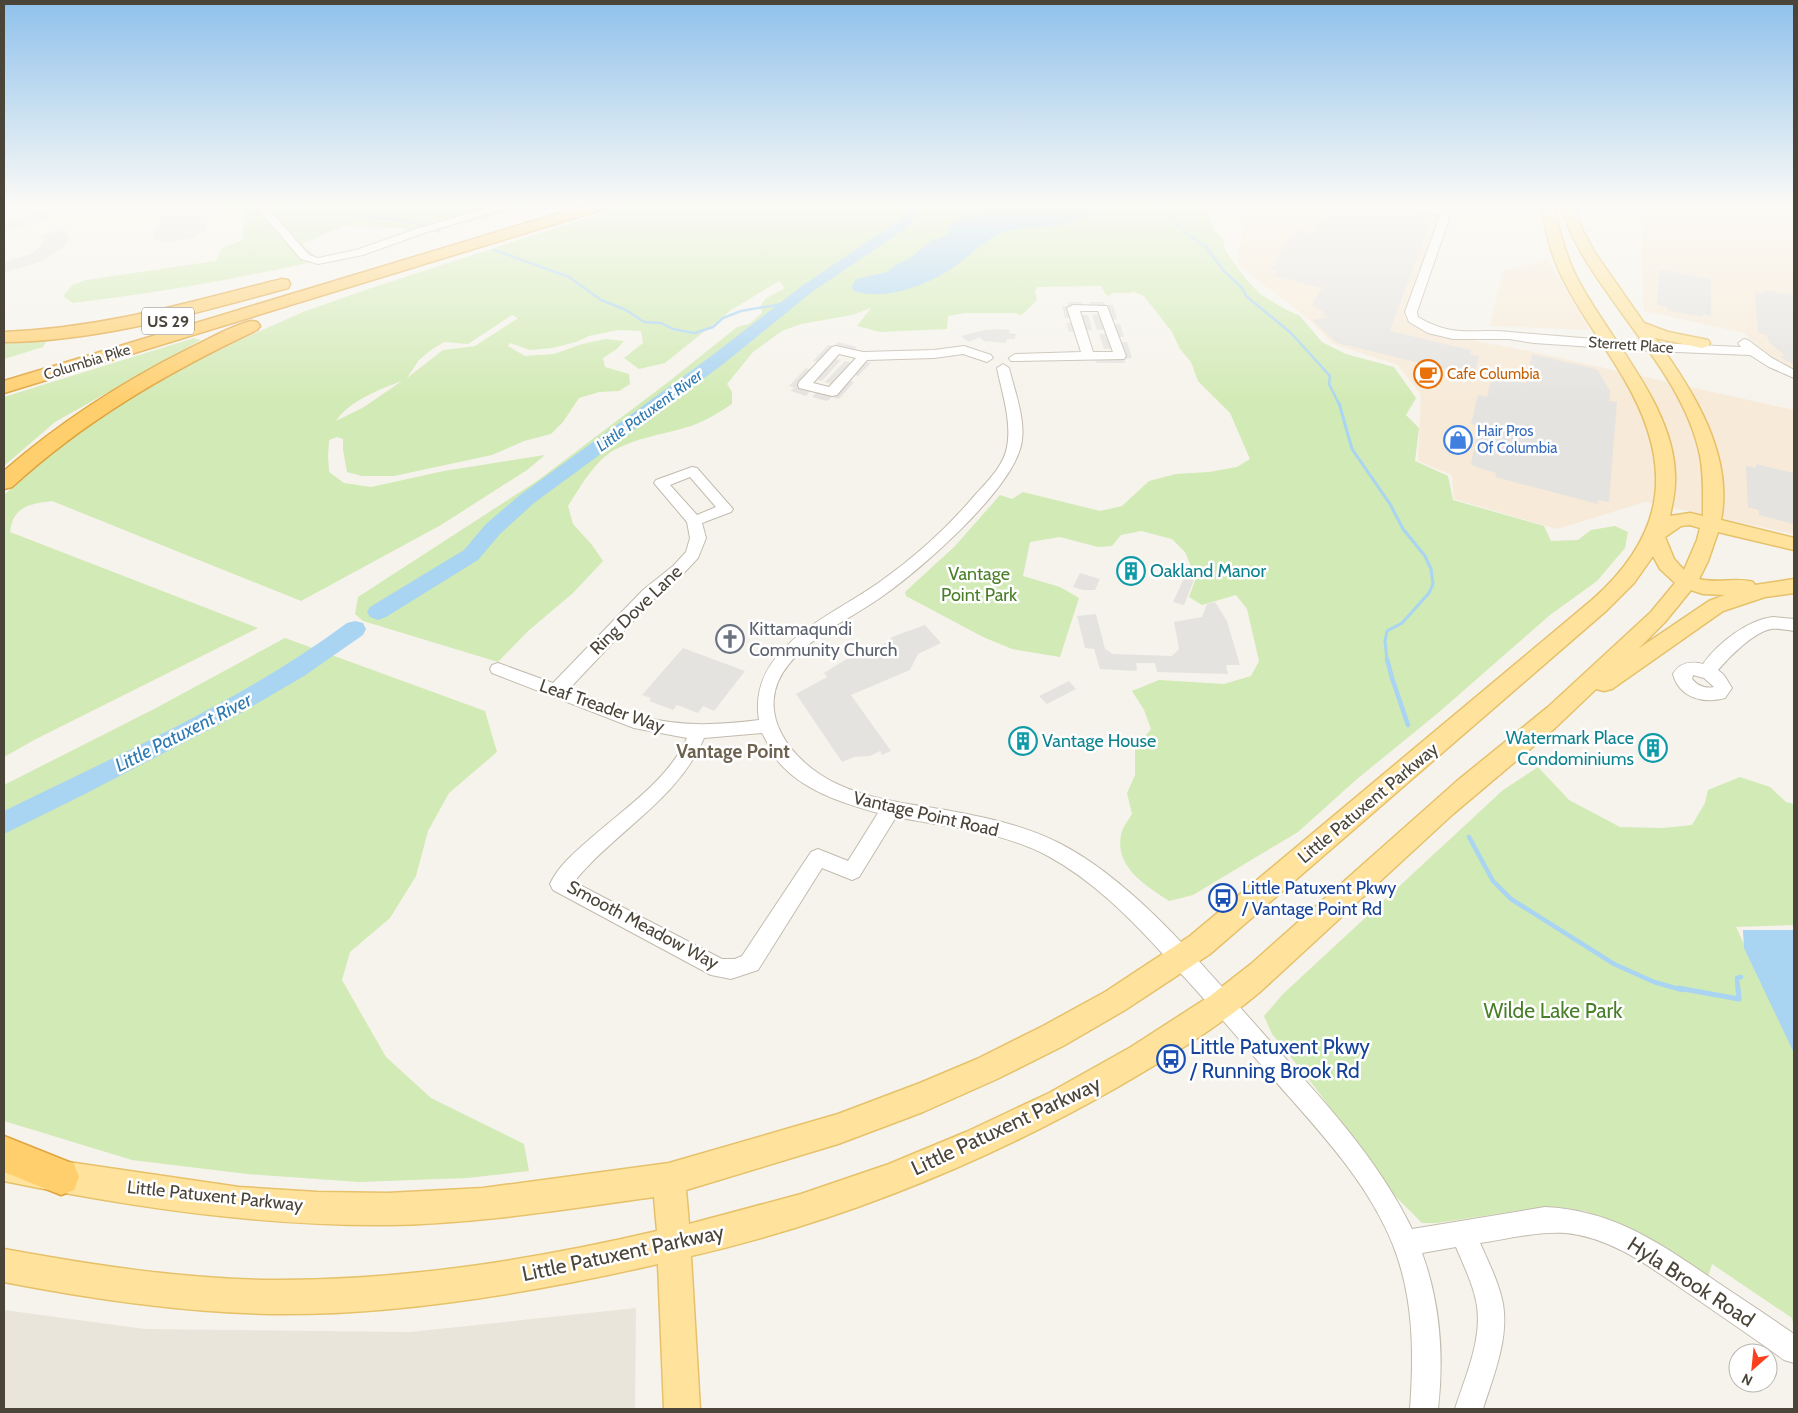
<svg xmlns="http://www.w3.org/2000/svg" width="1798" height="1413" font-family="Cabin,sans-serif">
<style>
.residential{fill:#eae5da}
.commercial{fill:#f7ead8}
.green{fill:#d2eab5;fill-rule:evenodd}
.parking{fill:#e5e3e0}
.water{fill:#a9d4f2}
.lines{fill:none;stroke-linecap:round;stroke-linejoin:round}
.stream-far3{stroke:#a9d4f2;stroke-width:2.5}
.stream-far2{stroke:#a9d4f2;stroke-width:3}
.stream-far1{stroke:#a9d4f2;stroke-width:4.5}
.stream{stroke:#a9d4f2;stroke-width:5}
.river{fill:#a9d4f2;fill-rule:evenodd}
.minor-casing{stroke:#c2bbae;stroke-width:2}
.major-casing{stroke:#e6c16a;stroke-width:3}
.highway-casing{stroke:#e0a43c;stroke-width:3}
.minor{fill:#fff;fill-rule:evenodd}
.major{fill:#ffe39c;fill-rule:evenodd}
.highway{fill:#ffcf6e;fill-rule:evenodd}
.labels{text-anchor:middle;stroke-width:5;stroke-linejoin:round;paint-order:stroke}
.far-street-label{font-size:15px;fill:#4b4439;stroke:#fff}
.far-food-label{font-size:15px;fill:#c56008;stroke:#fff;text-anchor:start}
.far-shop-label{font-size:15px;fill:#366cbe;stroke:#fff;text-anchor:start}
.shield{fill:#fff;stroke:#817c74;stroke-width:1}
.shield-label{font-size:16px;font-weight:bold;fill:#4b4439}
.far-water-label{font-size:16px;font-style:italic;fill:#2e7ab2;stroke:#fff}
.culture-label{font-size:18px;fill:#0d838f;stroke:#fff;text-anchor:start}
.park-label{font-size:18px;fill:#4a7f2a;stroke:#fff}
.street-label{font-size:18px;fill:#4b4439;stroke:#fff}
.worship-label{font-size:18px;fill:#5b616d;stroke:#fff;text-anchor:start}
.transit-label{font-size:18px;fill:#164399;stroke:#fff;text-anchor:start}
.water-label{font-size:19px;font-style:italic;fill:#2e7ab2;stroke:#fff}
.neighbourhood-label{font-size:19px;font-weight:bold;fill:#6e6250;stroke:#fff}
.near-park-label{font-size:21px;fill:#4a7f2a;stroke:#fff}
.near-transit-label{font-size:21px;fill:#164399;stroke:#fff;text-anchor:start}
.near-street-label{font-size:21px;fill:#4b4439;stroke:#fff}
</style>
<rect width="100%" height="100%" fill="#f6f3ec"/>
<!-- residential -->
<path class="residential" d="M636 1308 635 1409H4V1310L145 1329 410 1332Z"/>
<!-- commercial -->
<path class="commercial" d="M1240 205H1391L1439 214 1404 316 1425 331 1529 351 1794 410V534L1645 502 1557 529 1454 499 1452 475 1418 461 1421 395 1398 365 1333 344 1304 315 1237 264 1246 209Z
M1645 205H1794V369L1770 356 1744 333 1644 311 1641 255Z
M1548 260 1589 330 1490 326 1503 271Z"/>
<!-- green -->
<path class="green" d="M225 205H528L422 235 401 228 343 226 302 244 320 260C238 279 156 293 73 303L63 296 72 285 86 280 216 261 222 248 242 241 245 211H225Z
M627 205H1206L1214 231 1223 239 1225 250 1245 278 1260 294 1283 308 1300 316 1322 342 1346 354 1394 367 1416 398 1406 415 1419 428 1415 461 1448 476 1453 500 1544 526 1551 541 1578 540 1591 530 1615 526 1628 532 1625 548 1597 581 1550 615 1438 713 1357 779 1298 832 1193 895 1169 901C1145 885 1112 866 1122 831 1124 826 1129 819 1132 814L1127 793 1135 775V749L1151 729 1144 710 1132 691 1159 680 1224 684 1251 676 1259 661 1247 609 1236 595 1202 605 1189 597 1196 578 1185 552 1172 539 1141 531 1121 535 1112 546 1098 547 1060 537 1030 542 1023 576 1060 587 1079 598 1060 657 1012 649 983 637 906 596 905 592 955 546 1000 495 1012 499 1023 492 1100 511 1122 506 1149 481 1176 474 1209 472 1237 467 1250 459 1230 413 1198 381 1191 362 1180 349 1172 332 1144 296 1132 291H1131L1133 293H1112L1110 296 1106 295 1101 286 1038 287 1035 290 1037 300 1023 314 1019 315 1016 313H966L948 316 947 329 880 332 857 326 871 308 852 315 801 324 782 331 753 352 727 384 732 392V404C718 413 701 424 684 428 660 435 637 438 614 450 593 463 581 486 568 506L573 524 592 545 603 561 573 593 527 632 498 662 363 621 355 614 358 597 537 481 667 383 737 327 749 324 762 313 761 305 765 299 785 288 779 281 731 310 665 363 639 369 624 358 643 343 641 331 618 330 589 336 576 342 552 348 530 350 510 343 508 346 525 356 554 354 582 344 606 339 624 341 617 349 603 358 605 367 629 374 630 384 619 391 599 392 579 398 563 422 551 434 524 441 492 455 394 476H362L347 472 343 450V439L337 437 329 440 328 456 329 472 344 483 371 487 444 471 545 455 527 470 441 525 301 601 52 501C30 504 13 506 10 532L258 628 36 739 4 757V495L53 450 104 415 170 375 238 341 303 312 368 289ZM512 315 518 318 475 346 443 350 407 378 419 360 431 350 444 342 468 344ZM402 381 364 407 336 421C349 401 380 389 402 381Z
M194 338 201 340 55 422 4 466V397Z
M4 340H47L43 347 4 359Z
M285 638 485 711 497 752 449 793 428 831 416 876 390 918 350 952 342 980 386 1057 431 1098 524 1144 529 1171 467 1178 359 1182 247 1174 132 1160 4 1121V785L156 708Z
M1538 767 1569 800 1620 827 1663 828 1692 825 1705 803 1708 790 1740 777 1770 787 1786 802 1794 804V925L1736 927 1794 1052V1330L1792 1318 1712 1264 1707 1280 1639 1232 1585 1211 1542 1207 1437 1223H1422L1395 1196 1314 1086 1272 1034 1264 1016 1283 994 1503 790Z"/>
<!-- parking -->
<path class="parking" d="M67 205V210L63 215 4 231V222Z
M163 205H210L204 233 197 234 196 238 161 243V239L153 240Z
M1329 205H1379L1433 215 1390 331 1471 350 1470 354 1479 356 1475 372 1466 370 1465 374 1337 343 1312 320 1329 317 1323 315 1324 312 1312 305 1322 288 1274 276 1277 271 1271 270 1293 230 1314 233Z
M62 228 66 231 70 237 63 248 40 262 4 272V262L31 254 42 245 43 239 40 236Z
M1659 269 1711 279V316L1703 314 1702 317 1667 310V307L1657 305Z
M1764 290 1794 295V365L1779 356H1785L1770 343 1766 335 1758 333 1755 292 1764 293Z
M1068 302H1082L1084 308H1074L1076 315H1088L1092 330 1069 332 1066 323 1077 322 1076 318H1065L1062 306H1068Z
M1089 302H1104L1105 305H1113L1117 319 1108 320 1109 325 1120 324 1124 337 1114 338 1115 342H1127L1132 358 1124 359 1125 363H1096L1094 356H1119L1117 349H1104L1099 334 1112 333 1110 329 1097 330 1092 315 1105 314 1091 308Z
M998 329 1010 330 1009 333 1016 334 1015 339H1007L1006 343 984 341 979 337 969 342 961 336 985 330Z
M838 342 857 347 851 353 836 350 830 357 841 360 822 381 810 378 813 388 806 396 791 391 794 387 789 386 806 368 816 371 823 363 813 361 828 345 834 346Z
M1532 354 1597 369 1610 391 1609 401 1617 402 1609 502 1598 500V504L1495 477 1496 473 1476 467 1471 464 1479 426 1471 424 1478 395 1487 397 1492 376 1526 383Z
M861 360 871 363 858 376 849 373 844 379 854 382 839 399 832 397 827 401 812 397 820 389 837 386 825 382 845 361 857 364Z
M1756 464 1794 473V524L1759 515V510L1748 507 1746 466 1756 468Z
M1080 573 1100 579 1095 590H1083L1073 587Z
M1184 578 1194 580 1184 605 1173 602Z
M1215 602 1227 621 1240 665H1226L1228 674 1157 672 1155 663H1136L1137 671 1100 669 1094 649 1085 648 1077 616 1096 614 1105 649 1113 654 1172 656 1179 649 1174 622 1202 617 1207 604Z
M925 625 941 643 918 654 910 670 851 695 891 751 882 755 880 751 870 756 854 757 842 762 796 694 827 677 824 673 845 660 888 642 892 637 900 634Z
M683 648 745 671 714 711 703 706 698 713 677 705 673 710 649 701 651 698 642 695Z
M1069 681 1076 689 1047 704 1039 696Z"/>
<!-- water -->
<path class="water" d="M980 205H1118C1100 212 1080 221 1061 225 1041 229 1019 226 1000 234 984 241 971 254 957 265 928 285 888 301 853 291L852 286 856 279 887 272 895 265 909 259 932 240 941 238 947 234C950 214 978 217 992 213Z
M1743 930H1794V1053L1744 948Z"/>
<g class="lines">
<!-- stream-far3 -->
<path class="stream-far3" d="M294 205 293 207 304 215 320 211 414 222 440 232
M1160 205 1186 233 1206 247 1223 270 1243 289 1246 296 1291 333 1330 376 1329 384 1339 404
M494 250 569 277 601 300 626 310 644 322 661 323 673 329 688 332 695 333 713 327 723 318 741 311 788 303"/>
<!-- stream-far2 -->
<path class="stream-far2" d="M1339 403 1352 449 1390 504 1403 529 1425 556 1431 569 1433 584 1429 593 1402 623 1387 631 1385 641 1387 660"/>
<!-- stream-far1 -->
<path class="stream-far1" d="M1387 659 1392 678 1408 725
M1469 837 1493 881 1511 899 1614 964 1654 982 1682 990
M1738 990 1737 978 1741 977"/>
<!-- stream -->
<path class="stream" d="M1678 988 1739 999 1738 988"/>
<!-- river -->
<path class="river" d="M910 205H924L909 226 812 292 722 365 534 503 500 534 478 560 386 617 378 620 370 617 367 612 370 607 464 550 486 524 520 495 710 357 802 286 899 220Z
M931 205 984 206 991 208 996 205H1012L998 216 993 217 983 214 970 215 937 210 932 209Z
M355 621 363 623 366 629 363 635 304 676 241 713 83 795 4 834V811C120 754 242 701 347 623Z"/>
<defs>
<path id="minor" d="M255 205H265L309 255 318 258 356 250 416 229 496 205H511L510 207 424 233 363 255 318 264 301 259Z
M1400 205H1419L1444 210 1448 211 1450 216 1417 312 1418 317C1456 339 1471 328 1510 332 1587 339 1664 344 1741 347L1738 343 1744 339 1748 340 1772 358 1794 370V378L1769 367 1750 355 1653 351 1534 343 1509 339H1453L1428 333 1409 322 1405 312 1440 216 1401 207Z
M1073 305 1107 306 1126 356 1124 359 1011 361 1009 358 1015 354 1081 352 1067 308ZM1080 311H1098L1113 352H1093Z
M836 346 863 352 934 350 964 346 991 355 993 358 987 362 963 354 934 358 867 360 837 395 832 396 799 388 798 385 799 382 832 347ZM839 354 856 358 829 387 813 383Z
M1003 364 1009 368C1015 393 1029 427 1019 452 1003 498 915 575 874 602 845 621 811 637 789 664 750 711 792 763 837 784 871 800 909 804 946 810 984 817 1024 825 1059 843 1134 881 1205 968 1261 1031 1316 1093 1375 1153 1412 1229L1545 1207C1612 1210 1658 1242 1711 1278 1739 1297 1767 1315 1794 1334V1363L1784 1360C1754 1338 1724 1318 1694 1297 1655 1271 1615 1238 1566 1233 1538 1231 1508 1239 1480 1243 1489 1263 1499 1283 1503 1304 1509 1339 1493 1377 1483 1409H1455C1465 1377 1482 1341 1477 1306 1474 1286 1464 1266 1456 1247L1422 1253C1440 1302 1444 1357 1438 1409H1410C1414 1354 1414 1298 1393 1245 1366 1177 1310 1122 1263 1067 1230 1028 1196 989 1161 952 1128 916 1092 880 1048 856 1001 831 947 827 896 817L859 877 852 880 822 868 758 970 731 979 711 975 553 890 550 884C558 866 576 851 591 838 624 809 669 779 687 738L634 728 492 673 490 669 492 665 498 663 553 683 643 590 673 566 686 552 690 538 687 522 654 483 656 480 692 467 697 468 733 509 731 512 702 523 706 538 698 558 683 574 655 598 569 689C593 698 619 711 644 717 682 727 720 725 759 720 747 647 833 616 881 581 915 557 949 526 976 494 988 481 1004 465 1007 447 1012 421 1002 393 997 368ZM690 477 716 507 697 515 670 485ZM762 733C767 741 771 752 777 760 801 790 842 803 878 813L848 861 818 849 811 852 742 956 735 959H722L574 882C615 831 678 800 704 738Z
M1773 617 1794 619V631C1787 630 1778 628 1771 629 1754 632 1729 657 1718 670L1724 675 1732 688 1725 698C1704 704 1679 698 1673 674 1680 662 1691 661 1703 664 1718 643 1747 620 1773 617ZM1693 675 1704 678 1714 687C1705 689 1698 686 1692 679Z"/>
<path id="major" d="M1541 205H1554C1559 230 1565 255 1577 278 1609 340 1678 409 1675 482 1675 494 1672 505 1670 516L1690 513 1703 516C1703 495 1704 476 1700 455 1687 393 1641 342 1607 292 1587 264 1570 237 1561 205H1573L1583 231 1595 253 1644 323 1668 332 1708 340 1710 343 1708 346 1702 348 1655 338C1692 389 1734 454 1721 520L1794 538V550L1718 532 1708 561 1699 579C1717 584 1736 577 1753 582L1755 585 1794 579V593L1765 597 1723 611 1612 689 1604 691 1596 689 1555 728 1453 814 1261 991C1217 1028 1166 1059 1116 1088 984 1163 839 1222 691 1256L700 1409H664L658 1264C536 1292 395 1316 270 1314 180 1312 91 1299 4 1282V1249C92 1265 181 1279 271 1280 398 1281 533 1260 657 1231L654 1197C566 1209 477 1224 387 1225 259 1226 129 1207 4 1181V1150L61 1161 239 1187 317 1192 388 1193 483 1188 669 1163 838 1114 920 1083 977 1059 1043 1026 1105 992 1190 936 1592 600C1668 533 1674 463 1623 377 1604 344 1579 312 1562 277 1551 255 1545 230 1541 205ZM1690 525 1700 528 1697 540 1684 570 1674 559 1665 537 1681 526ZM1653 556 1660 569 1675 583 1651 612 1548 707 1457 781 1251 964 1210 996 1131 1047 1049 1093 966 1132 889 1164 801 1194 689 1224 686 1190 838 1144 923 1112 997 1079 1063 1046 1125 1010 1210 954 1607 610 1634 583ZM1691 590 1703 594 1725 595 1709 601 1638 649 1665 622Z"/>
<path id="highway" d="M586 205H610L607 208 4 393V381Z
M282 279 288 280 290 284 288 288C195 313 101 341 4 342V332C104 328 186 303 282 279Z
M251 321 257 322 260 326 257 330C168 372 85 420 12 487L4 489V471C61 421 124 381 192 347 211 338 231 326 251 321Z
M4 1136 74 1164 79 1177 74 1190 61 1195 4 1172Z"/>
</defs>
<!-- minor casing -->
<use href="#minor" class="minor-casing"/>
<!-- major casing -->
<use href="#major" class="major-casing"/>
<!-- highway casing -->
<use href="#highway" class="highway-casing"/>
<!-- minor -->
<use href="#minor" class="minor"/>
<!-- major -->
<use href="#major" class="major"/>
<!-- highway -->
<use href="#highway" class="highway"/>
</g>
<!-- sky -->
<linearGradient id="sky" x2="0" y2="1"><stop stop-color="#8fc1ec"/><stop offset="0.51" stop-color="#fbfaf6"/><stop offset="1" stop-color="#fbfaf6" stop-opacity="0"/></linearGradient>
<rect width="1798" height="403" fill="url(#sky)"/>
<!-- icons -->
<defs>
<symbol id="cafe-ring" viewBox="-11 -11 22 22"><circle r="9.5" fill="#fff" stroke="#e8710a" stroke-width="1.5"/><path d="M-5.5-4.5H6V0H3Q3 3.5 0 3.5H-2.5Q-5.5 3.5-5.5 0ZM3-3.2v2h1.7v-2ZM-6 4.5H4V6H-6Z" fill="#e8710a"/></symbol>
<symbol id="shop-ring" viewBox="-11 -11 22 22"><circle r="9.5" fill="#fff" stroke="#3f7fe0" stroke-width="1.5"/><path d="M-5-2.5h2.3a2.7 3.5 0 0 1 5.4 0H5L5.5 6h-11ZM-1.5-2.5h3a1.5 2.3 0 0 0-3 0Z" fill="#3f7fe0"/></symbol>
<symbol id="building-ring" viewBox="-11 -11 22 22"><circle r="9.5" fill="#fff" stroke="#0f9aa8" stroke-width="1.5"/><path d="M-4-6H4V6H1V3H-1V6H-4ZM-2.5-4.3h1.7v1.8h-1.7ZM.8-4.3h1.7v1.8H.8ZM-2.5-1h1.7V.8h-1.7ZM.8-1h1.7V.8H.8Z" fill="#0f9aa8"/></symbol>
<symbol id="church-ring" viewBox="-11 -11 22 22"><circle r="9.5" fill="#fff" stroke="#6b7280" stroke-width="1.5"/><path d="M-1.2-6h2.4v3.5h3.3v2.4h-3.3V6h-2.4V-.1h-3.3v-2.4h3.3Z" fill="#6b7280"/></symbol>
<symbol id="bus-ring" viewBox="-11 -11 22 22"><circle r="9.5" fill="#fff" stroke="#1a4fb4" stroke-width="1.5"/><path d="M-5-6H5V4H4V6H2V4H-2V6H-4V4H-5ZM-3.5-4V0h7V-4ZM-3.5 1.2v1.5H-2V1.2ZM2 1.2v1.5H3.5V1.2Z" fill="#1a4fb4"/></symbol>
</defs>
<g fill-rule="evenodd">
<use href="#cafe-ring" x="1412" y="358" width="32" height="32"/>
<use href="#shop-ring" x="1442" y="424" width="32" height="32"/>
<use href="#building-ring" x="1115" y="555" width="32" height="32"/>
<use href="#church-ring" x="714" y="623" width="32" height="32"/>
<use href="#building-ring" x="1007" y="725" width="32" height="32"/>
<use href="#building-ring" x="1637" y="732" width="32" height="32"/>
<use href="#bus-ring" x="1207" y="882" width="32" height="32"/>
<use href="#bus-ring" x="1155" y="1043" width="32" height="32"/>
</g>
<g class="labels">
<!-- far-street labels -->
<g class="far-street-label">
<text transform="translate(1631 345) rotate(4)" y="5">Sterrett Place</text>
<text transform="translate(87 362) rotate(-17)" y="5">Columbia Pike</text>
</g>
<!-- far-food labels -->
<g class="far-food-label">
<text x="1447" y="379">Cafe Columbia</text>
</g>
<!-- far-shop labels -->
<g class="far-shop-label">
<text x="1477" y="436">Hair Pros<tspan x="1477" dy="17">Of Columbia</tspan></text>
</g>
<!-- shield labels -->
<rect class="shield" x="142" y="307.5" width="52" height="27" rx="4"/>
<g class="shield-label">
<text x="168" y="327">US 29</text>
</g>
<!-- far-water labels -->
<g class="far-water-label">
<text transform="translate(649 410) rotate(-36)" y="6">Little Patuxent River</text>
</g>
<!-- culture labels -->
<g class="culture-label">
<text x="1150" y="577">Oakland Manor</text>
<text x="1634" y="744" text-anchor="end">Watermark Place<tspan x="1634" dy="21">Condominiums</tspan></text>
<text x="1042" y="747">Vantage House</text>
</g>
<!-- park labels -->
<g class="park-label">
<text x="979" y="580">Vantage<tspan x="979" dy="21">Point Park</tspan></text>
</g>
<!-- street labels -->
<g class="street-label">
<text transform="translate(636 610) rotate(-44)" y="6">Ring Dove Lane</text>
<text transform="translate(602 706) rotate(19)" y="6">Leaf Treader Way</text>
<text transform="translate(1368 803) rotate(-40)" y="6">Little Patuxent Parkway</text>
<text transform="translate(926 814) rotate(13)" y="6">Vantage Point Road</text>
<text transform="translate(643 925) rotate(28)" y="6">Smooth Meadow Way</text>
<text transform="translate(215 1196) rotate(6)" y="6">Little Patuxent Parkway</text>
</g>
<!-- worship labels -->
<g class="worship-label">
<text x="749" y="635">Kittamaqundi<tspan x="749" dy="21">Community Church</tspan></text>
</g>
<!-- transit labels -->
<g class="transit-label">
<text x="1242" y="894">Little Patuxent Pkwy<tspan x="1242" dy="21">/ Vantage Point Rd</tspan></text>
</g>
<!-- water labels -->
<g class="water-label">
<text transform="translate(183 732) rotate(-27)" y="7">Little Patuxent River</text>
</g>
<!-- neighbourhood labels -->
<g class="neighbourhood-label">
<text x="733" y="758">Vantage Point</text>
</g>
<!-- near-park labels -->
<g class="near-park-label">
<text x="1553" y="1018">Wilde Lake Park</text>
</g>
<!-- near-transit labels -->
<g class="near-transit-label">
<text x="1190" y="1054">Little Patuxent Pkwy<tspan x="1190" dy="24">/ Running Brook Rd</tspan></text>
</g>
<!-- near-street labels -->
<g class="near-street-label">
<text transform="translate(1006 1126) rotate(-25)" y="7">Little Patuxent Parkway</text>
<text transform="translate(623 1253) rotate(-12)" y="7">Little Patuxent Parkway</text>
<text transform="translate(1691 1282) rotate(33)" y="7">Hyla Brook Road</text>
</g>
</g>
<!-- border -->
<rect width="1798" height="1413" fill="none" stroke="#4b4439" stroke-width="10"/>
<!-- north arrow -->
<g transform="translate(1753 1368) rotate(207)"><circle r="24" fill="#ffffff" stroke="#b7b4b0"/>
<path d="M0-4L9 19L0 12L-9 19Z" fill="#fc3f1d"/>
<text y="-8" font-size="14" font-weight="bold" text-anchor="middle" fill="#4b4439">N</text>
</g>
</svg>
